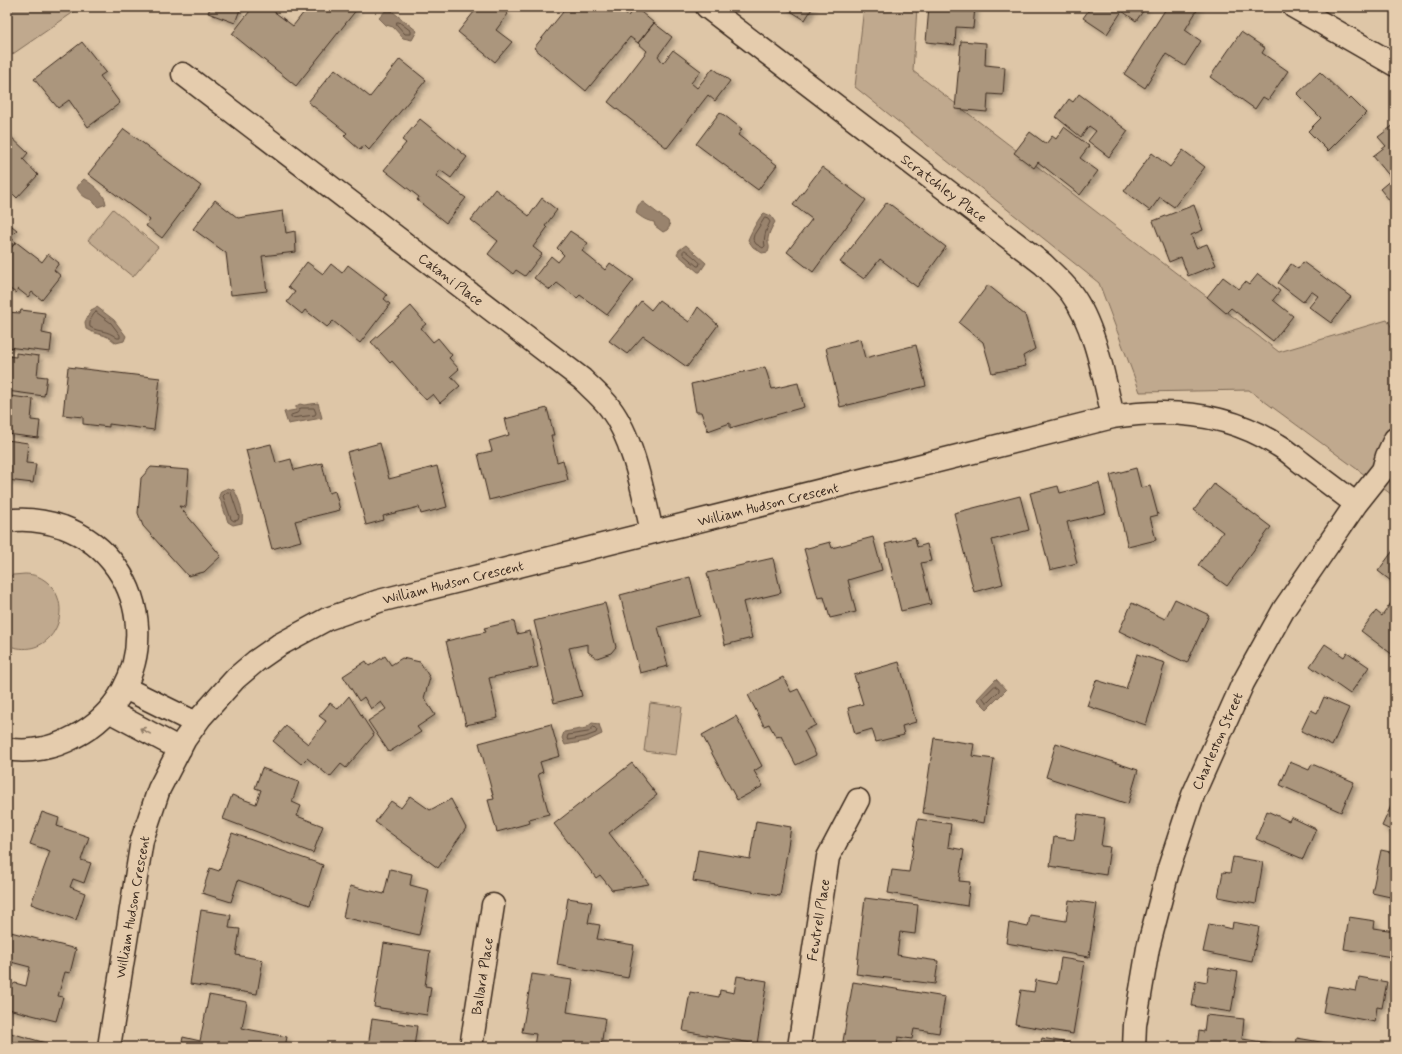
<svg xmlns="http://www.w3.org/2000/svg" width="1402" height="1054" font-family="Mynerve,sans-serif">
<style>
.green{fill:#c0a98e;stroke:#7e6a56}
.water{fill:#99836d;stroke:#735f4d}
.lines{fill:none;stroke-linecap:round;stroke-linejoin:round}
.shore{stroke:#614e3e;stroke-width:1}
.building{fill:#ab967d;stroke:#3b2a1e;filter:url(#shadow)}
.minor-casing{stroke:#3b2a1e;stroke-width:25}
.minor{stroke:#e5ccad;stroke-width:22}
.oneway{stroke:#907b66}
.labels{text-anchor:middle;stroke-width:3;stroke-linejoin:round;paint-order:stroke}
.street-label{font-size:14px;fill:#3b2a1e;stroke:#e5ccad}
</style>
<defs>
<filter id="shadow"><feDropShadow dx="3.5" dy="3.5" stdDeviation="2" flood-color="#0004"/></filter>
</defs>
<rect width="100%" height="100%" fill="#dec6a7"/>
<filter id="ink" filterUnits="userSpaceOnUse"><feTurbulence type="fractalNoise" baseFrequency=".025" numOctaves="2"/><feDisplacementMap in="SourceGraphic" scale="8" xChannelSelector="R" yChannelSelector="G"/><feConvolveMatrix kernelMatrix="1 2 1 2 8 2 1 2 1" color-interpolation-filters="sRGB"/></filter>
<g filter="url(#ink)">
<!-- green -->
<path class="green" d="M7 7H81L7 58Z
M864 7H917L913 71 1279 352 1387 320 1395 332V497L1249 390 1140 392 1099 283 855 87Z
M113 209 158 247 133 277 88 240Z
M25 574C29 574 34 575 37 576 81 595 57 665 7 645V578L13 575Z
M650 703 682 707 676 755 644 751Z"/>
<!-- water -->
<path class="water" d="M388 8 417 31 412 40 403 38 393 27 386 25 379 18Z
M84 179C93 185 105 193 106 204L98 207 95 204 92 200C85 198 81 195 77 188L80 183Z
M643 202 668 221 670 226 667 230 663 232 655 226 654 222C647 221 642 218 636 213 637 208 638 203 643 202Z
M764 213 771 216 775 222C772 227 767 236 768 242 769 246 770 247 768 252L762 253 753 247 748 240C750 234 759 217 764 213Z
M686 245 706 263 700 272H698L677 254 679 250Z
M97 307 114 320 126 336 124 341 116 343C104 332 98 336 86 329L85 322 91 310Z
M318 403 322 418 288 424 284 412 296 410V406L300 404 304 405Z
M228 488 234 490C239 499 244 512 242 523L233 525 228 522 219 496 221 491Z
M996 679 1006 690 987 709 977 699Z
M592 723 599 724 602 734 587 741 565 745 562 738 564 732 586 728Z"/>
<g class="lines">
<!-- shore -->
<path class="shore" d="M397 22H399L411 31V34H405L397 25Z
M765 218 768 219 770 222C766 230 763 238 765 246L763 248 756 244 753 239 754 235Z
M685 250C687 251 700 262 700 263L699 266H697L683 254V252Z
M96 312 111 323 120 335V338H117C106 329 100 333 90 327 89 322 92 315 96 312Z
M301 408H314L316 413 315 415 291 418V415L297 413Z
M228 492 231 493 239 517 238 520 234 521 231 519 223 496 225 494Z
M995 686 999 689V691L988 702H986L983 698Z
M594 727 597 730 596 733 585 737 568 740 567 739 568 735 588 732Z"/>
</g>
<!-- building -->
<path class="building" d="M206 7H241L235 23 208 13 210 8Z
M253 7H268L293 26 308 7H354L357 9 296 86 232 34Z
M478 7H500L508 14 496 30 512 42 495 62 458 32Z
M567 7H616L628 16 635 7 654 23 638 43 630 37 586 91 534 48Z
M784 7H813L805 20Z
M929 7H975L973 28 956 27 955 45 926 42Z
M1091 7H1146L1136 21 1122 11 1107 34 1083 18Z
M1167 7H1199L1185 30 1201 41 1185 66 1166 54 1145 88 1124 74Z
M654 23 672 37 658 56 663 63 673 50 701 71 691 83 697 88 713 68 730 81 715 101 708 95 667 148 608 102 647 51 638 43Z
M1241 32 1265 48 1262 53 1288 71 1268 100 1263 97 1255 109 1210 77Z
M961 41 986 43 985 65 1005 67 1003 95 988 94 987 112 955 109Z
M82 42 106 72 100 76 120 103 88 127 69 100 58 108 34 79Z
M400 59 426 80 369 150 364 145 360 150 344 136 347 133 308 102 335 69 370 97Z
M1320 72 1349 100 1351 98 1366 113 1328 151 1308 131 1321 118 1297 94Z
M1079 94 1128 131 1109 157 1088 141 1096 131 1089 126 1081 137 1056 117 1069 99 1073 102Z
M720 112 742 129 738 135 777 165 758 190 696 144Z
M420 119 467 157 451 178 440 170 436 176 466 198 446 223 417 200 419 197 384 170 406 143 402 140Z
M1395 124V207L1380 189 1392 179 1373 156 1386 146 1378 137Z
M1064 127 1089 146 1080 158 1098 171 1080 195 1038 162 1034 168 1014 153 1030 132 1046 144 1052 136 1056 139Z
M124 129 201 186 162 238 146 226 150 220 88 174Z
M7 133 28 153 23 159 38 175 17 198 7 188Z
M1183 150 1205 167 1174 207 1160 197 1150 211 1124 191 1152 153 1170 167Z
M822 167 866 200 813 272 787 252 812 219 793 205Z
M495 189 529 216 542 198 557 210 545 226 547 228 533 247 542 254 525 276 516 270 513 274 488 254 498 241 471 220Z
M215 200 238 218 283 211 286 233 295 231 296 252 262 256 267 291 231 295 226 253 193 229Z
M887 202 946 247 917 287 880 259 864 279 840 262Z
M1194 205 1203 230 1191 235 1196 248 1207 244 1216 265 1188 276 1181 257 1169 262 1153 221Z
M7 222 17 230 10 237 16 242 7 253Z
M570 231 588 243 582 251 605 270 610 263 634 280 607 315 580 295 577 298 557 283 550 290 534 278 551 256 558 262 564 255 557 248Z
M16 242 42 262 48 254 59 263 54 270 61 276 42 300 32 292 28 297 18 289 16 293 7 287V253Z
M307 262 323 274 331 264 342 273 348 265 387 295 384 299 390 304 360 343 333 321 327 327 305 310 302 314 287 302 295 292 288 287Z
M1303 262 1351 297 1331 323 1309 307 1318 296 1311 291 1303 302 1278 283 1291 264 1298 269Z
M1258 274 1280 291 1273 300 1293 316 1273 341 1231 308 1226 313 1207 297 1223 277 1239 289 1245 282 1249 285Z
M988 285 1025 315 1035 349 1023 356 1026 366 992 373 983 342 959 323Z
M659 300 689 322 698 307 718 325 687 367 643 336 627 354 609 341 641 301 651 310Z
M411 306 426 324 421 328 433 342 438 338 452 355 449 358 459 369 451 376 460 386 440 403 433 394 426 400 392 361 390 363 371 342Z
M21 310 45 313 42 333 52 335 50 352 7 347V312L20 313Z
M860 339 865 358 916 345 926 386 840 407 826 348Z
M16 353 39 356 37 376 47 377 44 396 7 391V356L16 357Z
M68 367 160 378 154 430 109 424V427L83 424V417L63 415Z
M765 367 772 389 798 383 804 407 730 428V423L708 431 701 412H696L691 384Z
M11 396 33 399 31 420 40 421 38 438 7 434V400H10Z
M547 408 554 435H551L557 462 563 460 568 480 489 500 478 454 492 451 489 441 509 435 505 419Z
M7 440 28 443 26 463 36 464 33 483 7 480Z
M380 443 389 479 437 466 447 507 421 514 419 507 383 516 384 520 366 525 347 452Z
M271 444 276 463 291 459 294 470 322 463 329 493 335 491 340 510 295 521 301 541 272 549 246 450Z
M151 467 189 470 186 507 179 506 221 556 204 572 188 576 143 526 138 513 141 478Z
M1136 468 1141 488 1150 486 1158 515 1150 517 1156 540 1128 547 1110 475Z
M1099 483 1106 513 1067 522 1077 563 1050 570 1030 493 1058 486 1060 493Z
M1214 484 1271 527 1227 586 1198 565 1223 532 1194 510Z
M1020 496 1029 530 992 540 1003 584 974 592 954 513Z
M873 537 882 570 848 580 856 612 830 618 824 597 818 598 804 549 830 542 832 548Z
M915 537 917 547 927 544 931 561 921 563 931 604 901 611 885 544Z
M1395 548V584L1378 571Z
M773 558 781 593 743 602 752 638 725 645 707 573Z
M690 577 700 616 658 627 668 666 640 673 620 595Z
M1175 599 1209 615 1187 663 1119 631 1132 603 1165 619Z
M1393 600 1395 602V652L1393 655 1361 631 1376 611 1382 616Z
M605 603 616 647 611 653 597 658 588 652V644L569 648 582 696 554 703 534 621Z
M514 621 517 634 530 631 538 667 489 678 498 718 466 725 446 641 486 632 484 628Z
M1325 644 1344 657 1347 652 1369 667 1350 694 1310 666Z
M1137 654 1165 663 1146 725 1087 706 1096 680 1126 689Z
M385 656 391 665 402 658 420 662 430 678 424 698 435 715 417 727 421 732 389 752 368 721 386 709 381 702 371 709 364 697 359 701 343 676 366 661 369 666Z
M899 662 916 722 902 726 904 735 876 742 872 729 855 734 848 708 863 704 854 675Z
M783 677 791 692 798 689 816 725 804 731 816 755 796 765 781 736 776 737 769 724 764 726 748 695Z
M349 696 374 735 346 768 341 764 330 777 307 758 301 764 273 741 286 726 308 744 326 721 319 716 330 703 338 709Z
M1324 697 1349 708 1332 746 1301 731 1311 710 1317 713Z
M736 716 762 766 754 771 763 786 737 800 702 735Z
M551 724 560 756 540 762 543 772 538 774 549 814 529 819 530 823 497 832 488 800 494 799 479 743Z
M934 738 974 744 972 756 994 759 984 823 923 813Z
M1056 743 1138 770 1128 804 1046 777Z
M1290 762 1309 770 1312 764 1354 782 1341 812 1280 785Z
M632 763 657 795 609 833 649 884 612 890 600 875 596 878 554 824Z
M262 768 299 782 292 802 301 806 297 816 323 826 313 853 223 819 232 795 256 804 261 790 255 788Z
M410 796 430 810 451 799 466 828 438 868 375 822 391 801 401 808Z
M1391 806 1395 807V832L1382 826Z
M1267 811 1289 821 1291 817 1316 829 1303 859 1256 839Z
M42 812 59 818 57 826 89 837 81 860 91 863 84 883 73 879 70 887 85 893 76 920 31 904 50 851 30 844Z
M1078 814 1105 818 1101 846 1110 847 1106 875 1050 866 1054 837 1074 840Z
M918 819 951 824 948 847 964 850 959 881 970 882 967 906 888 893 892 870 909 872Z
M756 821 791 827 780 896 693 881 698 850 750 859Z
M232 833 323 865 310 905 238 880 231 902 202 893 210 868 219 871Z
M1381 850 1395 853V898L1372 893Z
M1233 857 1263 862 1256 904 1218 897 1223 872 1230 873Z
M390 869 412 874 410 885 429 890 419 935 343 917 350 886 384 894Z
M568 898 592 902 588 923 600 925 597 939 634 945 628 978 557 965Z
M865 898 918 905 915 934 900 932 897 955 938 961 935 984 856 974Z
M1069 900 1097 904 1089 957 1006 943 1009 923 1028 927 1030 915 1066 921Z
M201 910 231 915 229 928 240 929 236 955 263 960 257 994 190 984Z
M1349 917 1375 921 1374 928 1395 931 1392 957 1344 949Z
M1233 922 1259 927 1252 962 1203 952 1209 924 1232 929Z
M7 931 76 949 70 973 65 972 58 996 63 997 56 1021 8 1009 7 1006 8 988 15 983 26 986 30 967 7 961Z
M384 943 430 951 425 986 431 987 427 1015 374 1007Z
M1061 958 1085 962 1073 1034 1015 1024 1021 990 1034 992 1036 980 1057 984Z
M1209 967 1238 972 1231 1012 1192 1006 1196 980 1207 982Z
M532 974 572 980 567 1012 605 1018 601 1047 534 1046 536 1034 522 1032Z
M737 976 767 981 757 1044 683 1031 690 992 719 997 720 990 734 993Z
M1359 977 1387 982 1382 1008 1377 1007 1375 1022 1323 1012 1328 986 1356 991Z
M853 982 945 997 939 1033 914 1029 912 1039 898 1037 897 1047H842Z
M209 995 247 1002 242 1028 287 1037 285 1047H181L183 1037 200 1041Z
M1206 1015 1244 1019 1242 1039 1271 1043V1047H1197L1199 1031 1204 1032Z
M372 1019 417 1026 414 1047H368Z
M7 1032 60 1047H7Z
M1042 1038 1075 1044V1047H1040Z
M1297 1038 1350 1047H1296Z"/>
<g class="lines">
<defs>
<path id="minor" d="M707 7 1043 264C1052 273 1063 282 1071 293 1095 325 1104 378 1113 417
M1294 7 1395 65
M183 74 582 379C591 388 602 397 610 408 634 440 643 493 652 532
M1383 470 1387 456 1395 439
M7 521C26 518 45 521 63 527 157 562 163 692 74 737 54 748 29 753 7 749
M125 688 196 723
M109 711 180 749
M109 1047 142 840 159 789 185 739 200 718 236 678 256 661 279 645 327 619 379 601 1113 417C1170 408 1228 413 1278 445 1287 450 1294 457 1302 463 1320 477 1338 490 1356 504
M471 1047 493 905
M799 1047 828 857 858 800
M1134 1047 1135 1025 1148 948 1168 871 1193 795 1243 683 1284 609 1356 504 1383 470 1395 464"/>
</defs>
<!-- minor casing -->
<use href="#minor" class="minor-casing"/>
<!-- minor -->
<use href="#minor" class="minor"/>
</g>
<!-- one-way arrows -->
<defs><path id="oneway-shaft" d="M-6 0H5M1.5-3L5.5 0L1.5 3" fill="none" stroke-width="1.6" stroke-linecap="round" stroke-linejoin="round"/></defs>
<use class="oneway" href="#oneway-shaft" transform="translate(145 731) rotate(-151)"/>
</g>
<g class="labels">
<!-- street labels -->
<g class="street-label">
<text transform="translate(944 188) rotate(37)" y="5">Scratchley Place</text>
<text transform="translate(451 279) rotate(37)" y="5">Catani Place</text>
<text transform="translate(768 504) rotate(-14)" y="5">William Hudson Crescent</text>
<text transform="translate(453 582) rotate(-14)" y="5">William Hudson Crescent</text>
<text transform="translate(1217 741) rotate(-66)" y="5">Charleston Street</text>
<text transform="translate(132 907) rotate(-80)" y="5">William Hudson Crescent</text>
<text transform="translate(818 920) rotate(-81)" y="5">Fewtrell Place</text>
<text transform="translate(482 976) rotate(-81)" y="5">Ballard Place</text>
</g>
</g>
<!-- margin -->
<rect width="1402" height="1054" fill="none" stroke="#e5ccad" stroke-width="24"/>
<rect x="12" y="12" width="1378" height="1030" fill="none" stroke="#3b2a1e" stroke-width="1.5" filter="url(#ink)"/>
</svg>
